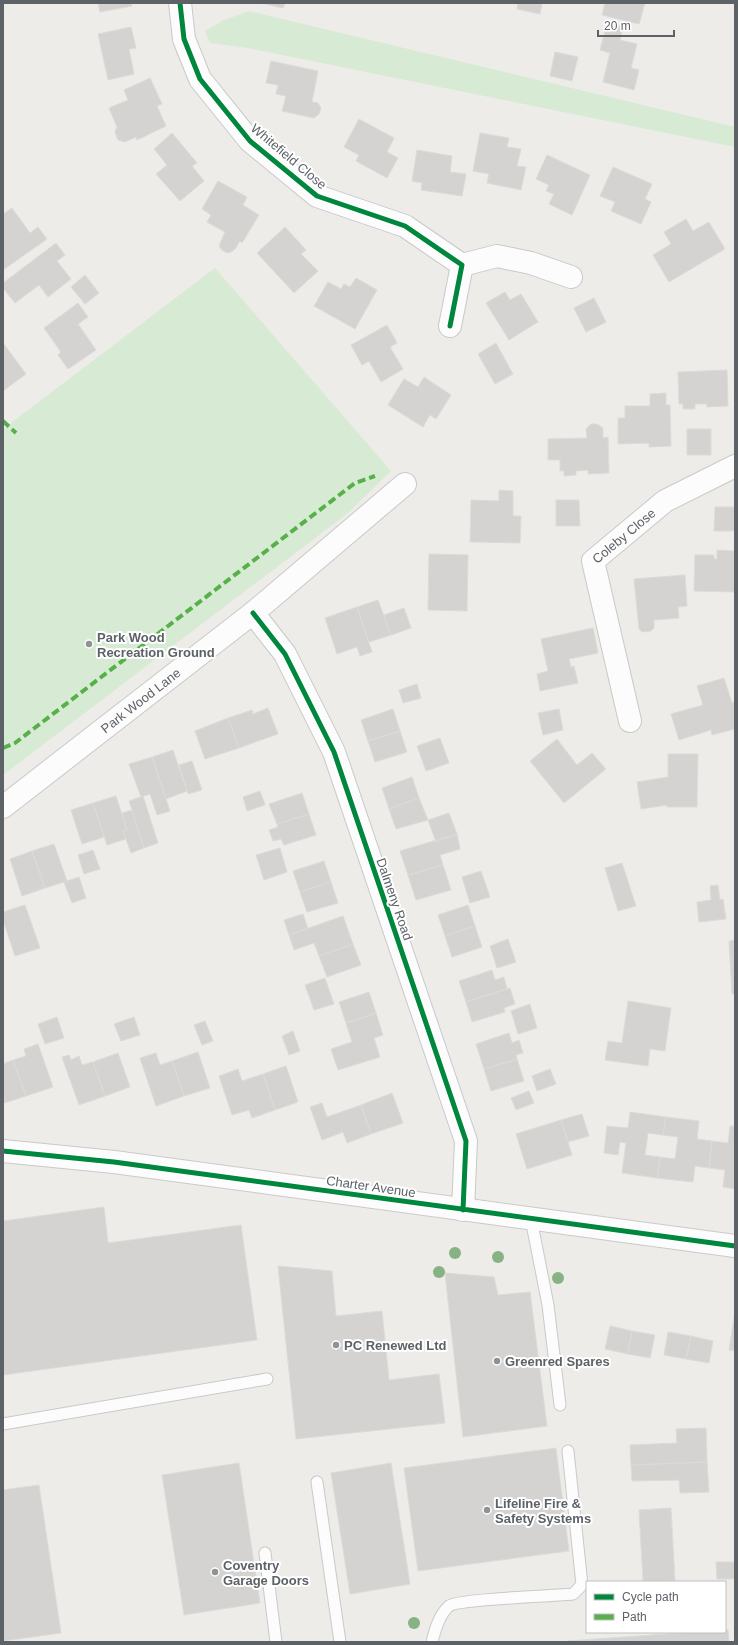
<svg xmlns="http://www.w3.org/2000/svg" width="738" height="1645" font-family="Arial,sans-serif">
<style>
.green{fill:#d7ead3}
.building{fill:#d4d3d1;stroke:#dddbd8}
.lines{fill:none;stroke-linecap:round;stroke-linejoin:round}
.lane-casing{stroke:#c9c9c9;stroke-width:13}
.street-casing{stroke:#c9c9c9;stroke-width:24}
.secondary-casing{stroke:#cacaca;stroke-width:24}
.lane{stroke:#fcfcfc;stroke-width:11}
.street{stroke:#fcfcfc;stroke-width:22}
.secondary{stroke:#fcfcfc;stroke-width:22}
.quiet{stroke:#58b04a;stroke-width:4;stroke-dasharray:8 4;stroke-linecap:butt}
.cycleway-casing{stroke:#fff;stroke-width:8}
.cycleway{stroke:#00873e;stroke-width:5}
.tree{fill:#87b283}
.poi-dot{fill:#909294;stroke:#fff;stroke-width:1.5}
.labels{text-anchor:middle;stroke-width:4;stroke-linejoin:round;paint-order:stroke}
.street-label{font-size:13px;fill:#5d6267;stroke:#fff}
.poi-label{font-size:13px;font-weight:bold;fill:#5d6267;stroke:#fff;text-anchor:start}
</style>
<rect width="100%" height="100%" fill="#eeece8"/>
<!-- green -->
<path class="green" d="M249 11 735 127V147L248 48 210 43 205 31 222 21Z
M215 268 391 471 348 513 3 775V429Z"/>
<!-- building -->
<path class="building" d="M98 3H131L132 6 100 12Z
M261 3H285L283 8Z
M518 3H542L540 14 517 9Z
M605 3H645L639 24 602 15Z
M607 23 623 27 620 40 637 44 631 68 639 70 634 90 603 82 610 53 600 50Z
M131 27 136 48 129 49 134 74 108 80 98 34Z
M555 52 578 57 572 81 550 76Z
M271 61 318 71 312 102 318 103 321 108 319 114 314 118 282 111 286 96 276 94 278 85 266 83Z
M150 78 162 104 157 106 166 126 137 140 136 137 125 142 118 140 115 132 117 127 109 108 128 100 124 90Z
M359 119 394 138 387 152 398 158 387 178 356 161 359 155 344 147Z
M172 133 197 163 192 166 204 181 180 201 156 174 167 165 154 149Z
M480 133 509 138 507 147 521 149 517 166 526 167 521 190 487 183 489 174 473 171Z
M417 150 452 156 450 172 466 174 462 196 421 190 422 183 412 181Z
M547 155 590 175 572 215 549 204 554 194 546 191 549 185 536 179Z
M613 167 652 184 645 199 651 202 641 224 611 211 615 202 600 196Z
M218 181 247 197 243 205 259 215 242 243 240 241 235 249 231 252 227 253 222 250 219 246 225 232 207 222 211 215 202 209Z
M12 208 30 233 38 227 47 239 3 270V214Z
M686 219 693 231 709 222 725 249 669 282 653 255 671 244 664 232Z
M285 227 306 250 301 254 318 271 294 293 257 253Z
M56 243 65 255 57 261 71 279 48 297 39 285 15 303 3 288V283Z
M85 275 99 293 85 304 71 287Z
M356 278 377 290 355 329 314 306 328 282 341 289 344 284 350 287Z
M505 292 510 300 521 294 538 322 509 340 486 303Z
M594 298 606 322 586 332 574 308Z
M78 303 88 317 78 324 96 350 68 369 58 355 61 352 44 328Z
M387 325 397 343 390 347 403 369 381 382 369 361 362 365 351 345Z
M3 343 26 374 3 391Z
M496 343 513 374 495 384 478 354Z
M727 370 728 406 707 407V404H695V409H683V404H679L678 372Z
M424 377 451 395 436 419 430 415 423 427 388 405 404 379 418 387Z
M666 393V405H670L671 446 649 447V443L618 444V418H625V406H650V394Z
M591 424H597L603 428V438L608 437 609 473 588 474V470L576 471V475L564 476V471H560V460H548V439L587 438 586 429Z
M687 429H711V455H687Z
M499 490 513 491V516H521L520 543 470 542 471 500 499 501Z
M556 500H579L580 526H556Z
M715 507H735V531H714Z
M717 550 735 551V592L694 591 695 555H714V559H717Z
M429 554 468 555 467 611 428 610Z
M685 575 687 606 678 607 679 618 654 620V628L651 631 642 632 639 629 634 579Z
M378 600 391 635 369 642 357 607Z
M357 607 372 652 360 656 357 647 337 654 325 618Z
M404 608 411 628 391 635 384 615Z
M593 628 598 653 569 659 571 667 574 666 578 683 540 691 537 674 548 671 541 639Z
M724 678 732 703 735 702V729L712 735 711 730 679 740 671 714 703 705 697 686Z
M417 684 421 698 403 703 399 690Z
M268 708 278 734 239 748 228 718 252 710 253 714Z
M393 709 400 731 368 741 361 720Z
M559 709 563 730 543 735 538 713Z
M228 718 239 748 205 759 195 731Z
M400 731 407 752 375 762 368 741Z
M440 738 449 763 426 771 417 746Z
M557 739 577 765 592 753 606 769 564 803 530 761Z
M173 750 187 791 166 799 152 757Z
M668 754H698L697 807H667V805L641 809 637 782 668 777Z
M152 757 170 811 157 815 150 794 141 797 129 764Z
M192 761 202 790 188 794 179 765Z
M412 777 419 798 389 809 382 788Z
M260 791 265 805 247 811 243 797Z
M302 793 309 814 277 824 269 804Z
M116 796 127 830 123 831 126 839 107 845 93 803Z
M143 796 158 843 144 848 129 801Z
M419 798 428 820 396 829 389 809Z
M93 803 104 837 82 844 71 810Z
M132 810 144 848 131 853 123 831 127 830 122 813Z
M449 813 457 834 436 842 428 820Z
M309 814 316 835 284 845 281 839 273 841 269 830 278 827 277 824Z
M457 834 460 849 440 855 443 865 408 875 400 851Z
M54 844 67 881 45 888 32 851Z
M280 848 287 872 264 880 256 855Z
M93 850 100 869 84 874 78 855Z
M32 851 45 888 22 896 10 859Z
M324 861 331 882 300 892 293 871Z
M622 863 636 906 618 911 605 868Z
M443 865 451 890 416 900 408 875Z
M481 871 490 897 470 903 462 877Z
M79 877 86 898 72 903 64 882Z
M331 882 338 903 307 912 300 892Z
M718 885 720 900 723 899 726 919 699 922 697 902 711 900 710 886Z
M25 905 40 948 15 956 3 920V912Z
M468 905 475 926 445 936 438 915Z
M303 914 308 929 289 935 284 920Z
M343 916 353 944 319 956 314 943 294 950 289 935Z
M475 926 482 947 452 957 445 936Z
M508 939 516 962 497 968 490 946Z
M735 940V994H732L729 941Z
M353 944 361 965 327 977 319 956Z
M492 970 495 980 504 977 507 989 466 1002 459 981Z
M325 978 334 1004 314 1010 305 985Z
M510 988 515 1004 504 1008 505 1012 472 1022 466 1002Z
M369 992 376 1013 346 1023 339 1002Z
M628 1001 671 1008 665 1051 650 1049 648 1066 605 1060 608 1041 622 1043Z
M530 1004 537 1028 518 1034 511 1011Z
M376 1013 383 1035 374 1038 380 1057 338 1070 331 1049 352 1042 346 1023Z
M57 1017 64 1038 45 1044 38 1024Z
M134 1017 140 1035 121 1041 114 1024Z
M205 1021 213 1041 202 1045 194 1025Z
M293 1031 300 1051 289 1055 282 1036Z
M509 1033 512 1043 519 1040 523 1053 516 1055 517 1059 484 1069 476 1044Z
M38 1044 53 1087 26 1096 13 1060 26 1056 24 1049Z
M198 1052 210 1088 184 1096 172 1061Z
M118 1053 130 1087 105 1096 93 1062Z
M156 1053 160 1065 172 1061 184 1096 156 1106 140 1058Z
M69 1055 71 1060 79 1056 82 1065 93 1062 105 1096 79 1105 62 1057Z
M517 1059 524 1081 491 1091 484 1069Z
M13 1060 26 1096 4 1103 3 1064Z
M286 1066 298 1102 275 1110 263 1074Z
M238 1069 242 1081 263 1074 275 1110 252 1118 249 1110 232 1115 219 1076Z
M550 1069 556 1084 537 1091 532 1076Z
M529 1091 534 1103 516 1110 511 1098Z
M392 1093 403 1123 371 1134 361 1105Z
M322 1103 327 1117 361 1105 371 1134 347 1143 343 1132 322 1140 310 1107Z
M630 1112 666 1117 663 1135 648 1133 645 1155 660 1157 657 1178 622 1173 626 1143 620 1142 618 1155 604 1153 607 1126 628 1128Z
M582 1114 589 1136 568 1142 561 1120Z
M666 1117 699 1121 697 1139 712 1141 709 1168 695 1166 693 1182 657 1178 660 1157 675 1159 678 1137 663 1135Z
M561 1120 572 1155 527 1169 516 1134Z
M730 1126H735V1189L723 1187 725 1170 709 1168 712 1141 728 1143Z
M104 1207 108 1243 241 1225 257 1340 3 1375V1221Z
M278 1266 332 1271 336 1316 382 1311 389 1380 439 1374 445 1423 296 1439Z
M445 1273 494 1277 498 1295 530 1292 547 1426 463 1437Z
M735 1311V1351L729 1350Z
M610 1326 632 1331 628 1354 605 1349Z
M632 1331 655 1335 650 1358 628 1354Z
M668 1332 691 1336 686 1359 664 1355Z
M691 1336 713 1341 709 1363 686 1359Z
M706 1428 707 1462 631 1465 630 1445 677 1443 676 1429Z
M556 1448 569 1551 418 1571 404 1468Z
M707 1462 709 1492 680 1493 679 1480 632 1481 631 1465Z
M239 1463 260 1603 184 1615 162 1475Z
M391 1463 410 1584 350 1594 331 1473Z
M39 1485 61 1633 3 1641V1490Z
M671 1508 675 1581 643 1582 639 1510Z
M716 1562H735V1579H717Z
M725 1630H728L729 1642 568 1641 694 1632H725Z"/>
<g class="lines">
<defs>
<path id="lane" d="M531 1219 548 1305 560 1405
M3 1424 267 1379
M317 1482 340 1642
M265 1553 276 1642
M432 1642C435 1630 439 1615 449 1606 458 1599 555 1596 573 1594L582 1585 568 1451"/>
<g id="street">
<path d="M180 3 184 39 200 79 250 141 317 196 405 226 462 265 450 326"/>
<path d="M462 265 497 256 531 263 571 277"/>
<path d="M253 613 285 654 334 752 466 1141 463 1210"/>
<path id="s1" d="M630 721 593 561 665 501 735 466"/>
<path id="s2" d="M3 807 253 613 405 484"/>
</g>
<path id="secondary" d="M3 1151 114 1162 735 1246"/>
</defs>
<!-- lane casing -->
<use href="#lane" class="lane-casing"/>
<!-- street casing -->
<use href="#street" class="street-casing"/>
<!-- secondary casing -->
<use href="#secondary" class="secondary-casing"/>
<!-- lane -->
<use href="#lane" class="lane"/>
<!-- street -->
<use href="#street" class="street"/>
<!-- secondary -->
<use href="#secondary" class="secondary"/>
<!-- quiet -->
<path class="quiet" d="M3 421 16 433
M3 748 15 743 355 483 375 476"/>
<defs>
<path id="cycleway" d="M180 3 184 39 200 79 250 141 317 196 405 226 462 265 450 326
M253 613 285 654 334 752 466 1141 463 1210
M3 1151 114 1162 735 1246"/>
</defs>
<!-- cycleway casing -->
<use href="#cycleway" class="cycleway-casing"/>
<!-- cycleway -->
<use href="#cycleway" class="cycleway"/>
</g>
<!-- trees -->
<g class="tree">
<circle cx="455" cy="1253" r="6"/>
<circle cx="498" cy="1257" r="6"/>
<circle cx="439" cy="1272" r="6"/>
<circle cx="558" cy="1278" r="6"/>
<circle cx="414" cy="1623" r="6"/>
</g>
<!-- markers -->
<g class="poi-dot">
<circle cx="89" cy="644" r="4"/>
<circle cx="336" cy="1345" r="4"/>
<circle cx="497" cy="1361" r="4"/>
<circle cx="487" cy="1510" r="4"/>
<circle cx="215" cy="1572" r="4"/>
</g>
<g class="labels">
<!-- street labels -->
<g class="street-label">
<text transform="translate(289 156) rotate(40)" y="5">Whitefield Close</text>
<text dy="5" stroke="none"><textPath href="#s1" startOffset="204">Coleby Close</textPath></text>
<text dy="5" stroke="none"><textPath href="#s2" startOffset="174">Park Wood Lane</textPath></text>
<text transform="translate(395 899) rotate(71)" y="5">Dalmeny Road</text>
<text transform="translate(371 1186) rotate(8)" y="5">Charter Avenue</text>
</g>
<!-- poi labels -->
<g class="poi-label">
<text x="97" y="642">Park Wood<tspan x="97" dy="15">Recreation Ground</tspan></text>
<text x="344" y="1350">PC Renewed Ltd</text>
<text x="505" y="1366">Greenred Spares</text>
<text x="495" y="1508">Lifeline Fire &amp;<tspan x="495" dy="15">Safety Systems</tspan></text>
<text x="223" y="1570">Coventry<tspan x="223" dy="15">Garage Doors</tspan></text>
</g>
</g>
<!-- border -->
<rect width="738" height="1645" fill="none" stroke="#5d6267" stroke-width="8"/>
<!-- legend -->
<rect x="586" y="1581" width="140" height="52" fill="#ffffff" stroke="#bec0c2"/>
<rect x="594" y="1594" width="20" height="6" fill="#00873e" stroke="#bec0c2"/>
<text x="622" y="1601" font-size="12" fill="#5d6267">Cycle path</text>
<rect x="594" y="1614" width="20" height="6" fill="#58b04a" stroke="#bec0c2"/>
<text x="622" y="1621" font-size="12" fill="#5d6267">Path</text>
<!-- scale -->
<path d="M598 30v6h76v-6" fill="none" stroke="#5d6267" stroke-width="2"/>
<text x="604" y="30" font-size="12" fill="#5d6267" stroke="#ffffff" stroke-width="3" paint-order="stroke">20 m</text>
</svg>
